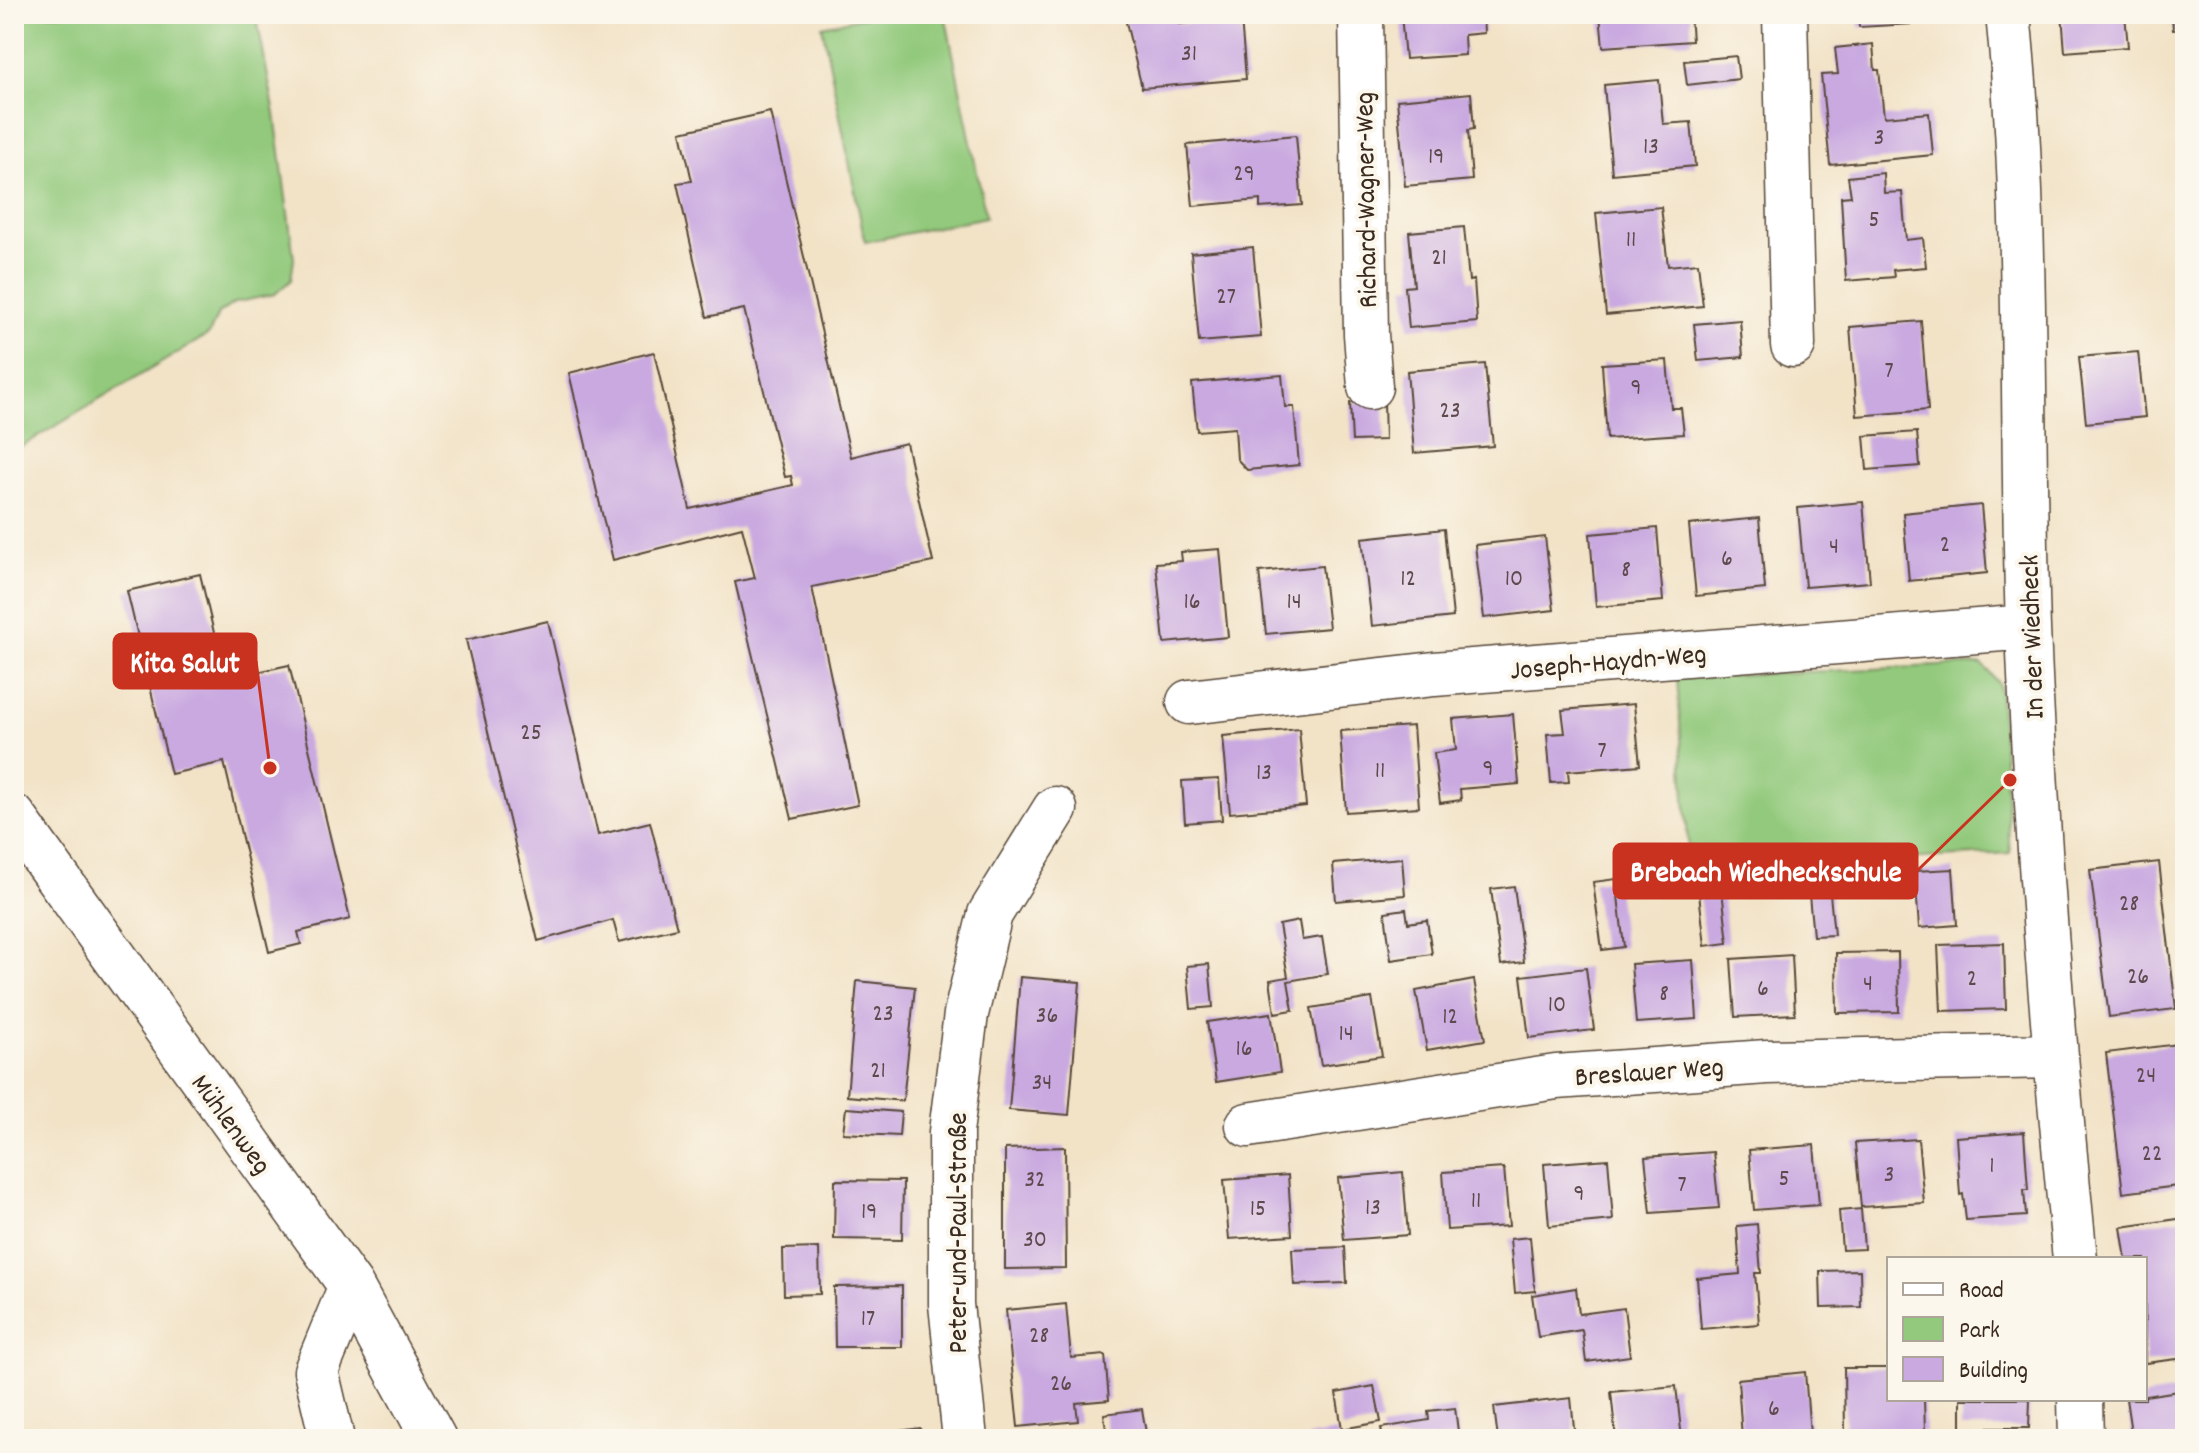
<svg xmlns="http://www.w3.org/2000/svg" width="2199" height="1453" font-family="Dekko,sans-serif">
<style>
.green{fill:#92c97c;stroke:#667a4d;stroke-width:2}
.building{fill:#c9a9e0}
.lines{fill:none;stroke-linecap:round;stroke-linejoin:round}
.minor-casing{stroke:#564637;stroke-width:47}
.minor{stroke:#fff;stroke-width:44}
.labels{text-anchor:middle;stroke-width:8;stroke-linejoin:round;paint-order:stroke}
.number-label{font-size:24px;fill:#5e4a4e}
.street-label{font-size:28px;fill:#3b2a1e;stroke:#fbf7ec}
.leader{fill:none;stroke:#c8321e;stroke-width:3}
.callout-dot{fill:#c8321e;stroke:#fbf7ec;stroke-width:3}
.callout{fill:#c8321e;stroke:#c8321e;stroke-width:3}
.callout-label{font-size:30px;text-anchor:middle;font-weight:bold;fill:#fff}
</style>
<rect width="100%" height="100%" fill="#fbf7ec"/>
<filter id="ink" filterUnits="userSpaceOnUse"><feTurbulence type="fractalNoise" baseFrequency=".0125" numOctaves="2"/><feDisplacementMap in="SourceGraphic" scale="16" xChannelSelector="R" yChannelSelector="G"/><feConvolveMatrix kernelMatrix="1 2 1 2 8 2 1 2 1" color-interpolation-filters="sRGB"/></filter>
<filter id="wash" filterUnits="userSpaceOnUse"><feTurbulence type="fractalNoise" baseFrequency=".006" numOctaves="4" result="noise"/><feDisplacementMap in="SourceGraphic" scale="32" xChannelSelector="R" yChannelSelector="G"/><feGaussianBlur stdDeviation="1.8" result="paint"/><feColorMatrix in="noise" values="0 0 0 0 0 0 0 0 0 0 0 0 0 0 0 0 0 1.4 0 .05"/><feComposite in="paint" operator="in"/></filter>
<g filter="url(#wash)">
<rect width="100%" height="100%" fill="#f2e3c7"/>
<!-- green -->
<path class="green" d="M14 14H256L275 114 294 259 291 280 275 294 234 303 218 314 209 334 14 451Z
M879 14H945L986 217 865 242 822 26Z
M1982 664 1999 684 2010 853 1690 871 1677 678Z"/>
<g id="blocks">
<!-- building -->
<path class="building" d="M1124 14H1177L1179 24 1241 19 1246 79 1142 88Z
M1401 14H1483L1484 33 1464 35 1465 55 1405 59Z
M1600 14H1690L1692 41 1603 47Z
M1858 14H1910L1912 24 1859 27Z
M2062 14H2125L2128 47 2065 52Z
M2172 14H2185V29L2173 30Z
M1873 44 1875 70H1879L1884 117 1929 113 1933 155 1830 165 1821 75 1838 74 1835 48Z
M1736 56 1739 79 1687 85 1684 61Z
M1659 80 1663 124 1691 122 1695 166 1612 174 1604 85Z
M1471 93 1474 129 1468 130 1472 180 1405 186 1397 100Z
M770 112 851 457 906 443 933 562 812 587 858 805 792 819 735 582 755 578 742 527 613 560 569 373 654 352 690 509 793 485 791 476 785 477 744 309 707 317 677 183 692 181 681 132Z
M1296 135 1302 205 1260 208V200L1193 206 1187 145Z
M1883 173 1884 193 1902 192 1906 240 1923 238 1926 267 1893 270 1894 277 1846 281 1841 197 1851 196 1848 177Z
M1661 207 1668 266 1698 263 1703 306 1606 315 1596 213Z
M1464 227 1469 281 1474 280 1477 322 1409 328 1405 287 1414 286 1409 232Z
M1253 247 1261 337 1199 342 1191 253Z
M1740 320 1743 357 1698 361 1694 324Z
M1921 321 1928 410 1857 416 1850 327Z
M2138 352 2145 417 2086 423 2079 357Z
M1667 360 1671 408H1681L1684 434 1607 439 1602 364Z
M1485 364 1493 446 1414 453 1407 371Z
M1282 375 1285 407H1294L1299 465 1247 470 1237 459 1235 428 1197 431 1192 383Z
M1384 402 1385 440 1352 441 1350 403Z
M1917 432 1920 466 1867 470 1864 436Z
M1863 502 1870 582 1805 587 1798 508Z
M1981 505 1987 573 1909 581 1903 513Z
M1759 518 1765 589 1696 596 1689 525Z
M1657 528 1663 601 1596 607 1590 534Z
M1444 529 1453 617 1372 626 1362 538Z
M1545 537 1554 610 1484 618 1475 545Z
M1220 549 1228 637 1164 643 1156 563 1182 561 1181 552Z
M1322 566 1329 628 1266 634 1259 572Z
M200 574 225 679 289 665 350 919 298 932 301 944 269 952 224 762 171 774 127 591Z
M548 621 598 835 650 822 677 928 619 942 613 920 538 941 466 640Z
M1634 704 1640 765 1568 771 1569 782 1551 783 1547 734 1565 733 1562 710Z
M1513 714 1519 784 1460 789 1461 800 1440 803 1434 753 1456 750 1453 719Z
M1413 726 1419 807 1346 812 1340 731Z
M1299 729 1306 806 1230 813 1223 736Z
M1219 779 1222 820 1185 823 1182 781Z
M1402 858 1405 895 1336 901 1333 864Z
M2159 862 2176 1009 2109 1017 2090 870Z
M1953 869 1957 925 1919 928 1915 871Z
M1616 879 1624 947 1602 950 1593 882Z
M1829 884 1834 935 1813 936 1808 885Z
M1514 886 1524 962 1501 965 1491 889Z
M1722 890 1728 943 1705 946 1699 893Z
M1406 909 1408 923 1427 920 1432 954 1391 960 1385 912Z
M1299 921 1302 940 1322 937 1328 974 1288 981 1293 1010 1275 1013 1270 980 1288 977 1279 925Z
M2004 943 2006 1009 1941 1011 1938 945Z
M1898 952 1899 1012 1837 1013 1836 953Z
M1792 955 1795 1014 1735 1017 1731 959Z
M1693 960 1697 1019 1636 1023 1631 964Z
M1209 964 1213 1007 1191 1009 1187 966Z
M1586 968 1594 1030 1529 1038 1521 976Z
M1020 977 1080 982 1069 1115 1009 1110Z
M1474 980 1485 1040 1427 1050 1416 991Z
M857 981 915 987 903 1101 847 1096Z
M1372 998 1382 1056 1321 1065 1311 1008Z
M1271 1013 1280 1072 1216 1082 1207 1022Z
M2178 1044 2185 1096V1185L2123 1193 2106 1053Z
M846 1108 901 1112 899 1136 843 1133Z
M2024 1132 2028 1190H2024L2026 1216 1966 1220 1963 1194 1960 1195 1956 1137Z
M1918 1139 1924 1203 1861 1207 1855 1143Z
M1814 1145 1819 1205 1754 1210 1749 1150Z
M1065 1147 1066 1268 1005 1269V1149Z
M1713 1152 1719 1208 1651 1213 1645 1157Z
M1608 1159 1613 1220 1549 1226 1544 1164Z
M1504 1168 1509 1226 1447 1230 1443 1172Z
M1403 1172 1408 1235 1344 1240 1338 1178Z
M1288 1175 1292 1235 1229 1239 1224 1180Z
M835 1180 903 1181 902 1240 834 1239Z
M1861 1209 1864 1249 1842 1250 1839 1211Z
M2185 1218V1358L2145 1363V1259H2126L2121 1227Z
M1757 1224 1761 1273H1755L1759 1324 1701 1329 1697 1278 1740 1274 1737 1226Z
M1530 1237 1535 1291 1515 1293 1510 1239Z
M1345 1247 1347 1283 1294 1285 1292 1249Z
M819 1248 820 1294 784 1295 783 1249Z
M1860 1270 1861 1307 1821 1308 1820 1271Z
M902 1286V1347H835L834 1287Z
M1576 1288 1579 1314 1624 1308 1630 1356 1586 1362 1582 1330 1538 1337 1532 1295Z
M1066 1304 1071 1358 1105 1355 1109 1400 1076 1403 1078 1421 1018 1427 1006 1310Z
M1844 1368H1889V1399H1924L1925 1432H1845Z
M1805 1372 1810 1434 1742 1439 1738 1379Z
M1374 1386 1381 1422 1342 1429 1336 1393Z
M1676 1386 1682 1439H1616L1611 1392Z
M2185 1390V1439H2132L2126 1399H2145V1396Z
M1571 1398 1575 1439H1498L1494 1407Z
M1961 1399H2030L2029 1428H1961Z
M1455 1408 1459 1439H1383L1381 1428 1429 1420 1428 1411Z
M1142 1409 1147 1439H1107L1104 1414Z
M920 1428 922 1439H854V1437Z
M1337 1432 1338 1439H1307V1437Z"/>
</g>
</g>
<g filter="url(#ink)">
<use href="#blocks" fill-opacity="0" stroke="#564637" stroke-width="2"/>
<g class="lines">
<defs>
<path id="minor" d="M1361 14 1366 334 1370 387
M1785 14 1793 345
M2008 14C2029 218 2021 423 2028 628 2036 839 2054 1049 2075 1259
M1189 702 1434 674 2028 627
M14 817 351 1286 434 1439
M1248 1125 1556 1077 1767 1062 2054 1056
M2080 1399 2081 1439
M332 1439 316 1371 351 1286
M965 1439 951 1304V1132L966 1014 990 914 1055 809"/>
</defs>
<!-- minor casing -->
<use href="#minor" class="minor-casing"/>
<!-- minor -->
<use href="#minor" class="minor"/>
</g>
</g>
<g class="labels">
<!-- number labels -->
<g class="number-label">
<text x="1189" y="60">31</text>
<text x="1879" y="144">3</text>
<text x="1651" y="153">13</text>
<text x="1436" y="163">19</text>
<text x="1244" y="180">29</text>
<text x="1874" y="226">5</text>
<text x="1631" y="246">11</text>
<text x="1439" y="264">21</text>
<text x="1226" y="303">27</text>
<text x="1889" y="377">7</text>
<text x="1636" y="394">9</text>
<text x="1450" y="417">23</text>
<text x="1945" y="551">2</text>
<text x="1834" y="553">4</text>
<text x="1727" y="565">6</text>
<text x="1626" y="576">8</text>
<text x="1408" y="585">12</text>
<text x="1514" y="585">10</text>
<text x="1192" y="608">16</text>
<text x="1294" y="608">14</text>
<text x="531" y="739">25</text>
<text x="1602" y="757">7</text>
<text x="1488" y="775">9</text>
<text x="1380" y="777">11</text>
<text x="1264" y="779">13</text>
<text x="2129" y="910">28</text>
<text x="2138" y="983">26</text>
<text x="1972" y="985">2</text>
<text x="1868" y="990">4</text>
<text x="1763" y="995">6</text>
<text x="1664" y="1000">8</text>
<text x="1557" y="1011">10</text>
<text x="883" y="1020">23</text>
<text x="1047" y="1022">36</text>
<text x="1450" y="1023">12</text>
<text x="1346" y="1040">14</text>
<text x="1244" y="1055">16</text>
<text x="878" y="1077">21</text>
<text x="2146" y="1082">24</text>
<text x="1042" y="1089">34</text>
<text x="2152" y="1160">22</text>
<text x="1992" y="1172">1</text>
<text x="1889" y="1181">3</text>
<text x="1784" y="1185">5</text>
<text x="1035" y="1186">32</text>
<text x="1682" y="1191">7</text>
<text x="1579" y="1200">9</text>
<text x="1476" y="1207">11</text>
<text x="1373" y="1214">13</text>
<text x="1258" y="1215">15</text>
<text x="869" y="1218">19</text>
<text x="1035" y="1246">30</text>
<text x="868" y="1325">17</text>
<text x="1039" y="1342">28</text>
<text x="1061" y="1390">26</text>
<text x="1774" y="1415">6</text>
</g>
<!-- street labels -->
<g class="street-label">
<text transform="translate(1364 200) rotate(-91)" y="10">Richard-Wagner-Weg</text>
<text transform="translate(2030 637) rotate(-92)" y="10">In der Wiedheck</text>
<text transform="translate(1608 660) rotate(-5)" y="10">Joseph-Haydn-Weg</text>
<text transform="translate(1649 1070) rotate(-4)" y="10">Breslauer Weg</text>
<text transform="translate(233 1123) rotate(54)" y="10">Mühlenweg</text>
<text transform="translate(956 1233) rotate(-90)" y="10">Peter-und-Paul-Straße</text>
</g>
</g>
<!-- callouts -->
<path class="leader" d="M270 768L256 661M2010 780L1917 871"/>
<g class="callout-dot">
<circle cx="270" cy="768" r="8"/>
<circle cx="2010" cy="780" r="8"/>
</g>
<g class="callout">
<rect x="114" y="634" width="142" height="54" rx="8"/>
<rect x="1614" y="844" width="303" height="54" rx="8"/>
</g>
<g class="callout-label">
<text x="185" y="672">Kita Salut</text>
<text x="1766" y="881">Brebach Wiedheckschule</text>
</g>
<!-- margin -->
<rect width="2199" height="1453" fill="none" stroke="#fbf7ec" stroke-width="48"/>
<!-- legend -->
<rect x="1887" y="1257" width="260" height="144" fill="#fbf7ec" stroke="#aea59a" stroke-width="2"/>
<rect x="1903" y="1283" width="40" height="12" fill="#ffffff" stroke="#aea59a" stroke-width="2"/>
<text x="1959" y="1297" font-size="24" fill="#3b2a1e">Road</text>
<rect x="1903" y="1317" width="40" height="24" fill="#92c97c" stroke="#aea59a" stroke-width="2"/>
<text x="1959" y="1337" font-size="24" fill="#3b2a1e">Park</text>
<rect x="1903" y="1357" width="40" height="24" fill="#c9a9e0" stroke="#aea59a" stroke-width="2"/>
<text x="1959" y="1377" font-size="24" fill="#3b2a1e">Building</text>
</svg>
